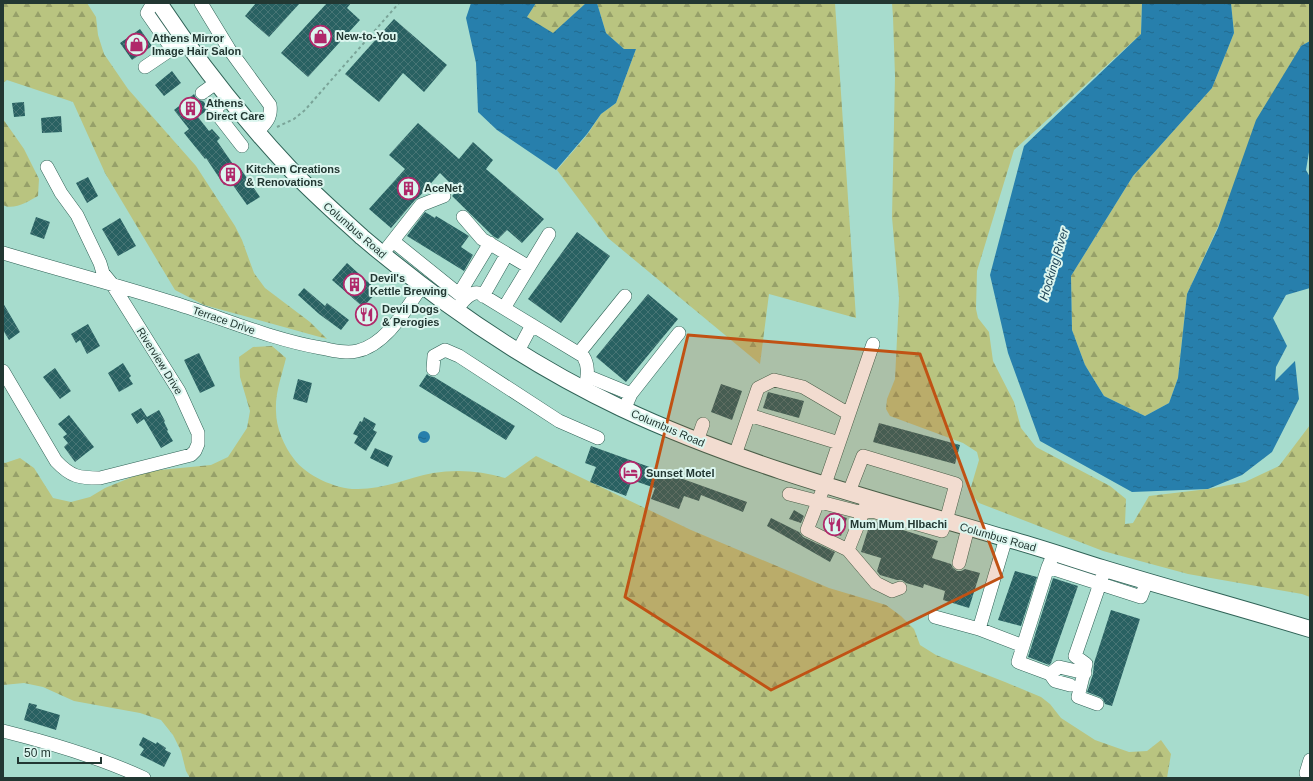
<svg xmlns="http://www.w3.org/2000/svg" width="1313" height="781" font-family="Arial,sans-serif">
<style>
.forest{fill:url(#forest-firs)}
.water{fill:url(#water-ripples)}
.building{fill:url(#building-cross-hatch)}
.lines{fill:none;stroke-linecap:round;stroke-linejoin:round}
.minor-casing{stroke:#2f6256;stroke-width:14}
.major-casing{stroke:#2f6256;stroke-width:18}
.path{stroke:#7aa498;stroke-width:2;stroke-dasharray:3 3;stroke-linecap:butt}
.minor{stroke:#fff;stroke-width:13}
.major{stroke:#fff;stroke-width:16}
.marked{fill:#c05214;fill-opacity:0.2;stroke:#c05214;stroke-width:3;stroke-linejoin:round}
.labels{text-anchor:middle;stroke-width:4;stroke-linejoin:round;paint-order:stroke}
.poi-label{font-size:11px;font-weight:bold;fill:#223732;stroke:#dcf6ef;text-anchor:start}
.street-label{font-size:11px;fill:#223732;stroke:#dcf6ef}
.water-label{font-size:12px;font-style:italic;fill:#1f4357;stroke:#dcf6ef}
</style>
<defs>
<pattern id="forest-firs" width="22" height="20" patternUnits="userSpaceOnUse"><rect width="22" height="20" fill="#b9c480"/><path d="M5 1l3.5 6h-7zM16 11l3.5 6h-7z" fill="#96a069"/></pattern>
<pattern id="water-ripples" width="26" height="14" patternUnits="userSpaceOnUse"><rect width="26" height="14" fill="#277fac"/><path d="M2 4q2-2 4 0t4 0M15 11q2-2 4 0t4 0" fill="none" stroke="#21698d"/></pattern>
<pattern id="building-cross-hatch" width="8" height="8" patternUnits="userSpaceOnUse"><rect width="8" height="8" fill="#296162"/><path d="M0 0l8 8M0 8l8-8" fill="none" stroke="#477575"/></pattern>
</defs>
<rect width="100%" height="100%" fill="#a7dccd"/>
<!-- forest -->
<path class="forest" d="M3 3H87L96 17 98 35 104 54 128 89 196 166 235 226 242 240 254 273 265 288 310 322 327 339 204 305 175 290 105 173 73 102 7 80 3 83Z
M536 3H586L553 34 527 17Z
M597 3H835L856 318 769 294 760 364 608 238 557 170 587 135 601 114 616 103 636 49H624L606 33Z
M892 3H1142L1141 34 1014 150 977 271 976 309 978 318 989 332 993 361 1014 402 1021 428 1036 447 1110 486 1126 499 1125 524 1133 523 1149 496 1208 489 1245 482 1279 466 1310 425V597L1302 594 1188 574 1103 551 979 503 973 496 971 487 979 460 977 452 963 443 890 416 886 409 887 399 895 379 899 298 892 217 895 76 893 17Z
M1231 3H1310V41L1301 46 1187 294 1178 378 1169 403 1145 416 1104 396 1085 365 1072 330 1071 276 1133 176 1212 88 1234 33Z
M3 119 24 149 39 179 38 196C29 201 13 211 3 205Z
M272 346 286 358C282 375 275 393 276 411 276 428 284 446 294 459 306 476 338 490 358 489 384 489 408 478 433 473 458 469 481 471 505 478L536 456 691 530 829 588 886 605 901 616 914 629 920 645 936 655 1005 682 1041 697 1050 704 1061 718 1095 740 1129 752 1147 751 1161 740 1171 754 1167 778H190L186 771 181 751 173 735 161 720 140 713 74 701 43 687 24 683 3 685V462L5 463 20 458 34 468 53 498 71 502 90 497 105 488 142 473 160 470 211 465 228 457 247 428 250 411 240 377 239 357 253 347Z"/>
<!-- water -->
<path class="water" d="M471 3H536L527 17 553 33 586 3H597L606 33 624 49H636L616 103 601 114 587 134 556 170 497 130 478 112 476 63 466 18Z
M1142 3H1231L1234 33 1212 88 1133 176 1071 276 1072 330 1085 365 1104 396 1145 416 1169 403 1178 378 1187 294 1218 228 1256 120 1301 46 1310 41V146L1306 170 1310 177V288L1286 295 1273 318 1287 346 1276 367 1275 381 1295 361 1299 399 1272 452 1242 475 1208 489 1132 492 1040 441 1008 353 990 275 1024 146 1141 34Z
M418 437a6 6 0 1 1 12 0a6 6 0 1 1-12 0Z"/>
<!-- building -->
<path class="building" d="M256 3H300L269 37 245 16Z
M327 3H351L347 8 360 20 308 77 281 53Z
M394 19 447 65 424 92 403 73 379 102 345 74Z
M140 29 152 46 132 60 120 43Z
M172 71 181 83 164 96 155 85Z
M194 94 196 98 199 100 203 101 207 106 206 111 198 117 209 131 212 129 220 138 217 141 237 170 240 168 260 197 247 205 230 181 224 185 206 158 205 159 184 133 189 129 174 110Z
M24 102 25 116 14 117 12 103Z
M61 116 62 132 42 133 41 118Z
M418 123 459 159 473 142 493 160 486 169 544 219 522 243 507 230 498 239 493 236 452 196 457 190 440 173 419 197 415 200 391 228 369 209 405 169 389 155Z
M88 177 98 196 87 203 76 183Z
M425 212 435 218 436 216 469 236 461 247 473 255 464 271 407 236Z
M36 217 50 222 44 239 30 234Z
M120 218 136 246 118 256 102 229Z
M577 232 610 256 561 323 528 299Z
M347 263 378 291 363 307 332 280Z
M304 288 325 306 327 303 349 320 341 330 319 314 298 295Z
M648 294 678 319 626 382 596 357Z
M3 303 20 332 9 340 3 330Z
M88 324 100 346 87 354 80 340 76 343 71 334Z
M199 353 215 386 200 393 184 360Z
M123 363 131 376 129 378 133 384 119 392 108 373Z
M55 368 71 391 60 399 43 377Z
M427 374 429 376 434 377 515 426 506 440 419 386Z
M298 379 312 383 307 403 293 399Z
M721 384 742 391 732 420 711 412Z
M768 392 804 401 799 418 763 408Z
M141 408 147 417 159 410 165 421 164 422 168 430 167 431 173 441 161 448 144 419 137 424 131 414Z
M69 415 94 447 75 462 64 447 68 443 63 437 67 434 58 424Z
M364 417 376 424 373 430 377 432 366 451 354 443 358 436 353 434 360 421 362 422Z
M879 423 960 445 955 464 873 442Z
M591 446 747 502 743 512 701 495 699 501 684 496 679 509 651 499 655 488 632 480 626 496 590 482 596 467 585 463Z
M375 448 393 456 388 467 370 458Z
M794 510 804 516 801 523 789 519Z
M830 513 847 518 841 536 824 530Z
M771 518 799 532 803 537 835 552 830 562 767 526Z
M871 520 938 541 932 558 951 564 953 568 957 571H961L965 569 980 573 969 608 943 600 945 591 924 584 923 588 906 583 902 580H897L880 575 877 571 881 558 861 552Z
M1015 571 1037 577 1021 626 998 620Z
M1053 578 1078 586 1051 663 1049 665 1028 657Z
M1111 610 1140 619 1112 706 1105 704 1103 699 1100 697 1087 692 1093 674 1094 663Z
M29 703 37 705 36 708 60 715 56 730 24 720Z
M143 737 156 744 157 742 166 748 165 750 171 753 164 767 140 755 144 749 139 745Z"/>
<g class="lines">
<defs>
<path id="minor" d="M153 3 147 13 172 49
M201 3 229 49 270 105C272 118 265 124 257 132
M145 67 179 44
M202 93 216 83
M228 98 214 110 242 146
M463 217 482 239 529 267
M393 241 465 299
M388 247 421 205 444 196
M3 253C60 270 117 285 174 303 223 318 270 339 321 348 333 350 345 354 357 351 386 345 406 309 422 286
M459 294 490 243
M483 296 507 254
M504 308 549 234
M456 310C462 303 469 291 479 293L583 356C590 367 587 377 585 390
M518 351 532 325
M579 353 625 296
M433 369 434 356 445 350 459 356 559 421 598 438
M3 371 56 461C71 477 79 478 100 478L191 455 195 451 198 444V433L179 391 112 284 103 273 100 263 77 215 61 193 47 167
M587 376 631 394
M624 410 631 394 679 333
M749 415 839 443
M697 441 703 424
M735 455 758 388 774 380 803 387 849 414
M789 494 863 513 872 511 942 531 946 521 956 484 863 456 849 492
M866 505 848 550 876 583 892 591 900 588
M848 550 807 530 825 484 873 344
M1054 553 1048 567 1018 662 1050 674 1055 681 1070 685
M959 563 968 528
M1048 567 1141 597 1147 581
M935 617 979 629 1023 646
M979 629 1006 538
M1050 674 1059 667 1085 673
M1097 704 1078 697 1086 664 1075 656 1105 569
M3 731C51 743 99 757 144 778
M1308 778 1306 773 1310 760"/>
<path id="major" d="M159 3C199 63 244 120 293 172 315 195 339 216 362 237 441 304 528 364 621 408 744 466 876 500 1005 538 1038 547 1070 558 1102 568 1171 589 1241 608 1310 629"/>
</defs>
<!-- minor casing -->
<use href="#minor" class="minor-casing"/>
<!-- major casing -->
<use href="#major" class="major-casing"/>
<!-- path -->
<path class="path" d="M277 127 294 119 305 110 399 3"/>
<!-- minor -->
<use href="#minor" class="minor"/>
<!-- major -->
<use href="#major" class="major"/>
</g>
<!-- marked area -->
<path class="marked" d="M688 335 920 354 1002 577 771 690 625 597Z"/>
<!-- icons -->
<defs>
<symbol id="shop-ring" viewBox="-11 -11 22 22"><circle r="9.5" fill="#dcf6ef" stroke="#b0286a" stroke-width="1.5"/><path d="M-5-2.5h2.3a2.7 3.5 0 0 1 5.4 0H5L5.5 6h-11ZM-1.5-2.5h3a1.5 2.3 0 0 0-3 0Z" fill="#b0286a"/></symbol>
<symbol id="building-ring" viewBox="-11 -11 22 22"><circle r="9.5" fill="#dcf6ef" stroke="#b0286a" stroke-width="1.5"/><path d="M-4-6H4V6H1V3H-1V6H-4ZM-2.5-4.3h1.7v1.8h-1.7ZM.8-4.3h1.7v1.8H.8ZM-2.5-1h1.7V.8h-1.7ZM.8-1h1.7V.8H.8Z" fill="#b0286a"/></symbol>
<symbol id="restaurant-ring" viewBox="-11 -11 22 22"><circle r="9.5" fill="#dcf6ef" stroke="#b0286a" stroke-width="1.5"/><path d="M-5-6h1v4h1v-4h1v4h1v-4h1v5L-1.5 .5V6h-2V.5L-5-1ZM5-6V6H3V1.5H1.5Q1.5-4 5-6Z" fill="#b0286a"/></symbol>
<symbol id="hotel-ring" viewBox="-11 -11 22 22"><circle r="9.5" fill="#dcf6ef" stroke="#b0286a" stroke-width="1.5"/><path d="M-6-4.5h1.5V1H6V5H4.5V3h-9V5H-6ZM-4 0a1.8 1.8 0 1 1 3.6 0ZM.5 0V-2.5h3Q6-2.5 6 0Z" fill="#b0286a"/></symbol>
</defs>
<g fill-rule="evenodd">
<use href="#shop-ring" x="308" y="24" width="25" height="25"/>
<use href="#shop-ring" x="124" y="32" width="25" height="25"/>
<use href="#building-ring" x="178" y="96" width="25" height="25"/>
<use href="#building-ring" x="218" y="162" width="25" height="25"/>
<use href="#building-ring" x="396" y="176" width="25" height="25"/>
<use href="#building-ring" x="342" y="272" width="25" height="25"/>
<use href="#restaurant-ring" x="354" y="302" width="25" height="25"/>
<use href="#hotel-ring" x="618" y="460" width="25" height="25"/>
<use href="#restaurant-ring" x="822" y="512" width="25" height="25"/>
</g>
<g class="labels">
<!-- poi labels -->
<g class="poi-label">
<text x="336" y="40">New-to-You</text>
<text x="152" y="42">Athens Mirror<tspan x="152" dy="13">Image Hair Salon</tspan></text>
<text x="206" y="107">Athens<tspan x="206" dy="13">Direct Care</tspan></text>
<text x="246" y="173">Kitchen Creations<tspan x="246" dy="13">&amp; Renovations</tspan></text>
<text x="424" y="192">AceNet</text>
<text x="370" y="282">Devil's<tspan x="370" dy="13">Kettle Brewing</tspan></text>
<text x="382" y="313">Devil Dogs<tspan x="382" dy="13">&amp; Perogies</tspan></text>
<text x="646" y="477">Sunset Motel</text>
<text x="850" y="528">Mum Mum HIbachi</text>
</g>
<!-- street labels -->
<g class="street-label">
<text transform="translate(355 230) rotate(41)" y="4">Columbus Road</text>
<text transform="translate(224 320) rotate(19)" y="4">Terrace Drive</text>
<text transform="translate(160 361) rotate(58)" y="4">Riverview Drive</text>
<text transform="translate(668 428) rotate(23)" y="4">Columbus Road</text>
<text transform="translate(998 537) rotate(16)" y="4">Columbus Road</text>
</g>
<!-- water labels -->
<g class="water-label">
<text transform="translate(1054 264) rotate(-73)" y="4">Hocking River</text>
</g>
</g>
<!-- border -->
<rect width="1313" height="781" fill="none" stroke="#223732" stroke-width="8"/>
<!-- scale -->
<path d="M18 757v6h83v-6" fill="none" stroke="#223732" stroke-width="2"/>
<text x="24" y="757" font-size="12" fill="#223732" stroke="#dcf6ef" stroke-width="3" paint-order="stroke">50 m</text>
</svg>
